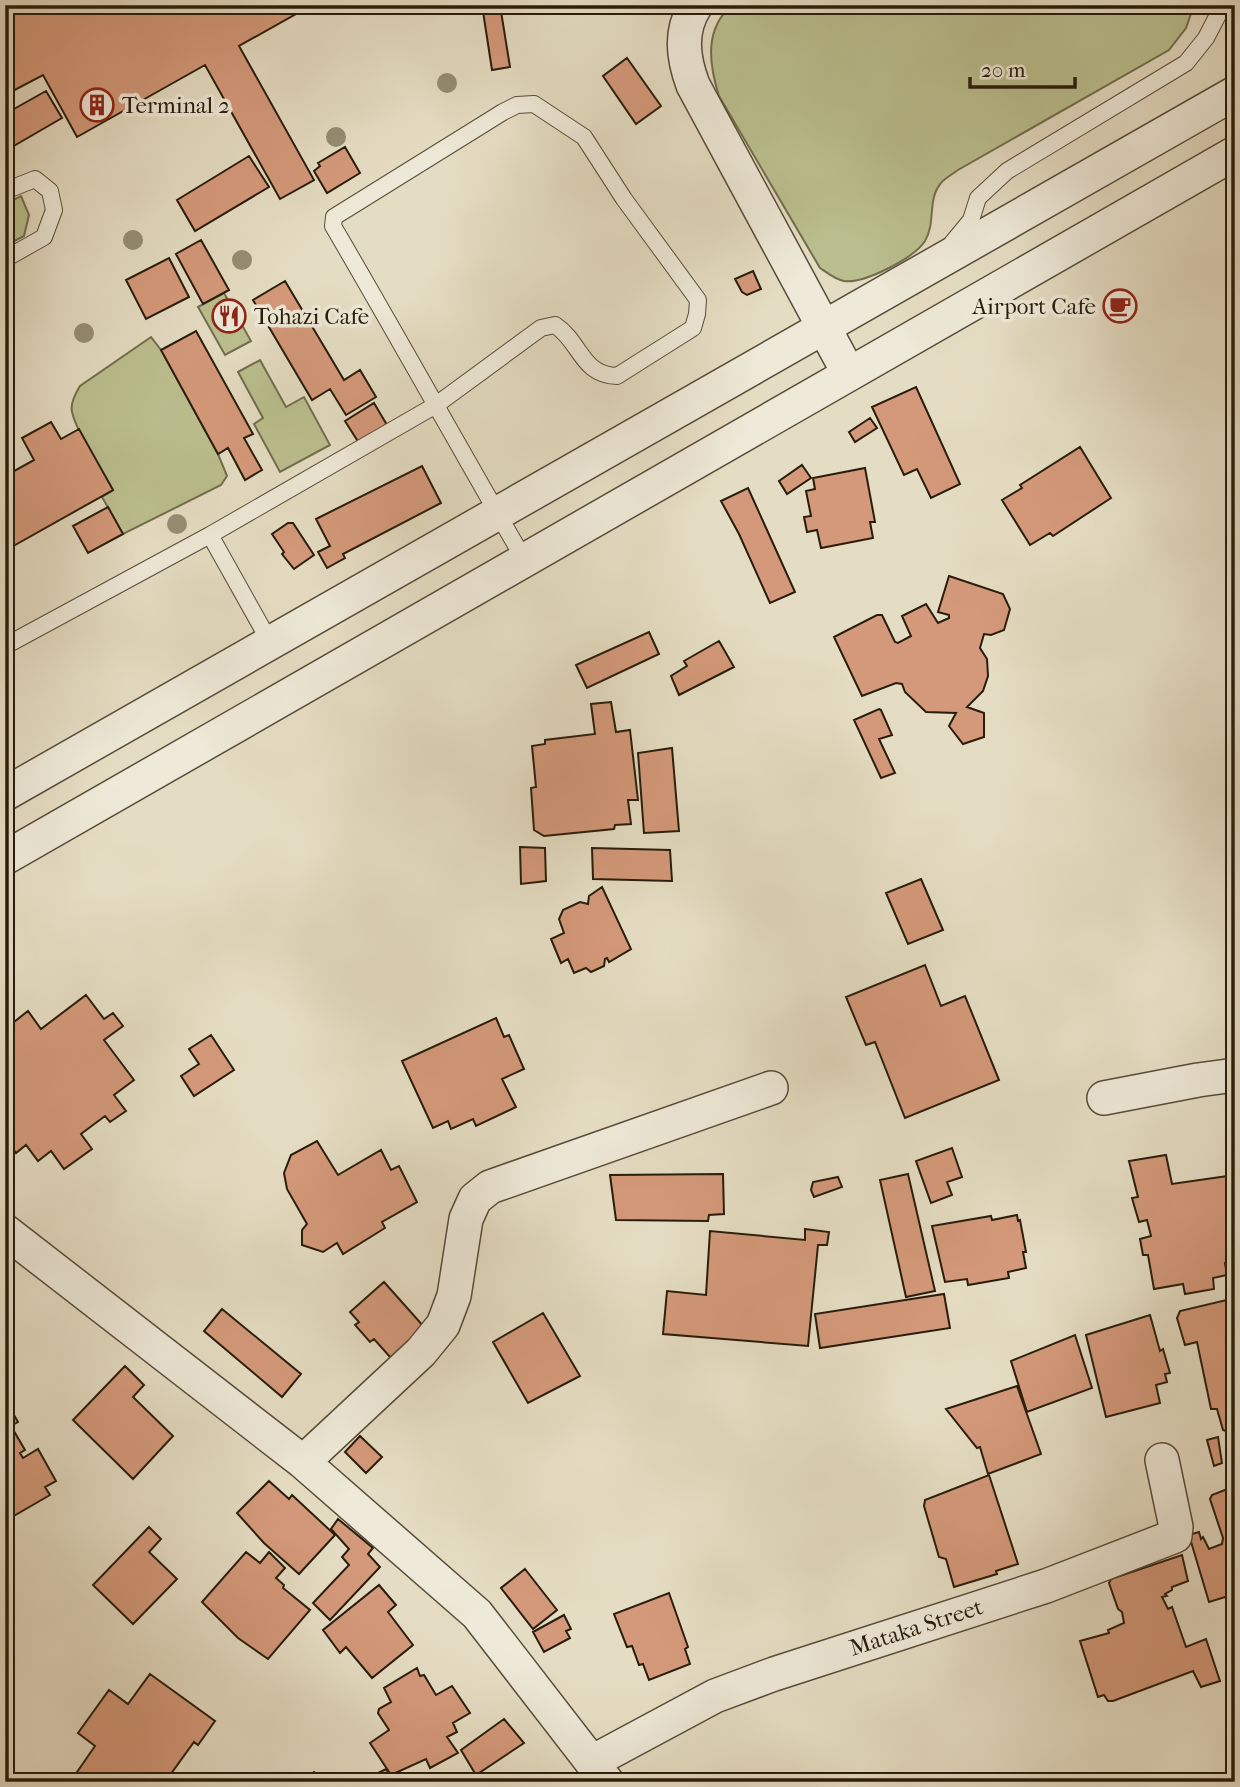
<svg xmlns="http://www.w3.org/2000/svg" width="1240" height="1787" font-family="'IM FELL French Canon',serif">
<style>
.green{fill:#bbbf8f;stroke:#726e4d;stroke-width:2}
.building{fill:#d4997a;stroke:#281c0b;stroke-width:2}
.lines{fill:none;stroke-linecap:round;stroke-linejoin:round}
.service-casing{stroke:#574c39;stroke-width:18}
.minor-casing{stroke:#574c39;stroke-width:36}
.service{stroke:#eee9d8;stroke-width:16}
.minor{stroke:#eee9d8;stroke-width:33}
.tree{fill:#958e74}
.labels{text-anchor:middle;stroke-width:7;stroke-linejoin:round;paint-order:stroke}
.poi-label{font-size:23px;fill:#281c0b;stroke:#eee9d8;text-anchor:start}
.street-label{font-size:23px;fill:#281c0b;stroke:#eee9d8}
</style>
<rect width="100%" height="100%" fill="#e5ddc3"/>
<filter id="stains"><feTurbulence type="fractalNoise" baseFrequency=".00286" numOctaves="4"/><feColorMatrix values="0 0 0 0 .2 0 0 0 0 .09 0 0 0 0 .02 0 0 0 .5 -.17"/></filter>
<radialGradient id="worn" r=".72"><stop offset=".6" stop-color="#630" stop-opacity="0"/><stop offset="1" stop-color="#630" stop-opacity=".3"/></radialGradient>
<!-- green -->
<path class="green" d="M732 5H1194L1186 28 1169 50 958 170C953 174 945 178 941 183 927 199 936 223 925 241 914 258 864 284 844 281 836 280 826 272 820 268L719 96C709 64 704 29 732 5Z
M21 196 29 215 24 236 5 246V204Z
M224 293 251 341 225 355 198 307Z
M151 337 161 350 218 454 227 476 221 485 123 534 102 497 113 490C101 467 78 436 72 412 70 403 75 394 80 386Z
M260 360 286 407 304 397 330 445 280 472 254 424 263 418 238 372Z"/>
<!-- building -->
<path class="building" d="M5 5H312L239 46 314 180 280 199 205 65 77 137 43 75 5 95Z
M482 5H500L510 67 492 70Z
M627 58 661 106 636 124 603 76Z
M46 91 62 118 5 151V114Z
M345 147 360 173 327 193 314 171 320 166 318 163Z
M249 156 269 187 195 231 177 200Z
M201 240 229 290 203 304 176 254Z
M169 258 189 297 146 319 126 280Z
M753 271 761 289 747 295 742 292 735 279Z
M285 281 344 380 360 370 376 397 346 415 330 389 312 400 253 300Z
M196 331 253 434 244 438 262 470 245 480 228 448 218 454 161 350Z
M916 387 960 484 931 498 917 469 904 475 872 407Z
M374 403 387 425 359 443 345 421Z
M870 418 877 428 855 442 849 432Z
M51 422 61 439 79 429 113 490 8 549 5 545V476L34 460 22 438Z
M1080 447 1111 498 1053 536 1050 533 1030 545 1002 500 1022 488 1020 485Z
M802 465 811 478 787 494 779 481Z
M422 466 441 503 343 554 345 558 327 568 318 552 330 546 316 519Z
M865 468 875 522H870L873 538 821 548 817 530 807 532 804 517 811 516 806 491 815 489 813 478Z
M748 488 795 592 770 603 739 534 721 501Z
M108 507 123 534 88 553 73 526Z
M288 523H293L314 555 294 569 282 554 284 552 272 534Z
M949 576 1003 594 1010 609 1004 630 991 635 984 634 980 648 987 659 988 676 983 691 967 707 984 713V737L963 744 949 726 956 713 926 712 905 692 902 684 896 683 862 696 834 637 877 615H882L895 642 898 643 911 636 902 616 926 604 938 623 949 618V615L938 612Z
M649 632 659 654 587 688 576 665Z
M719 641 734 667 679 695 671 676 687 666 684 661Z
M611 702 616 732 630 730 638 800H628L631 824 615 825 614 829 544 836 534 830 531 788 536 787 532 746 545 744V740L595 734 591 704Z
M879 709 881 710 892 735 879 739 895 773 881 778 854 720Z
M672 748 679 831 644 833 638 753Z
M520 847 545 848 546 881 521 884Z
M592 848 670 850 672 881 593 879Z
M921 879 943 930 908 944 886 893Z
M602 887 631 949 609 962 607 958 605 959 604 966 591 972 586 968 574 973 568 959 561 963 551 939 564 933 559 919 563 910 580 902 588 904 589 896Z
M925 965 941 1006 965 996 999 1080 905 1118 875 1042 866 1045 846 997Z
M86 995 104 1019 113 1013 123 1026 104 1040 134 1080 114 1095 126 1111 110 1122 105 1116 81 1134 92 1149 64 1169 51 1151 38 1161 26 1145 16 1153 5 1138V1029L28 1011 41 1029Z
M496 1018 504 1037 509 1035 524 1069 502 1079 516 1107 476 1126 473 1119 451 1129 448 1121 433 1128 402 1061Z
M211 1035 234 1070 194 1096 181 1076 199 1064 189 1049Z
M317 1141 338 1175 381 1150 391 1170 399 1166 417 1202 382 1222 385 1228 343 1254 337 1243 323 1252 302 1245V1230L307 1224 287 1189 284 1173 291 1155Z
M952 1148 962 1177 947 1182 952 1195 931 1203 916 1161Z
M1166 1155 1172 1184 1235 1175V1261L1225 1263 1227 1275 1213 1278 1214 1289 1185 1294 1183 1284 1154 1289 1148 1255H1143L1140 1239 1151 1236 1147 1220 1139 1222 1132 1198 1138 1197 1129 1161Z
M723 1174 724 1214 709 1215 708 1221 616 1220 610 1175Z
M908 1174 935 1291 906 1297 880 1180Z
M838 1177 842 1187 814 1197 811 1190 813 1182Z
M1017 1215 1018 1221 1020 1220 1026 1252H1023L1026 1268 1008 1272 1009 1278 968 1285 967 1279 945 1282 932 1226 991 1216 992 1220Z
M805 1229 829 1232 827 1245H818L808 1346 663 1334 667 1291 706 1295 710 1231 805 1240Z
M384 1282 425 1328 391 1358 374 1339 370 1342 355 1325 359 1322 350 1312Z
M944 1294 950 1328 820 1348 815 1314Z
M1235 1298V1431L1228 1432 1223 1430 1217 1409H1211L1197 1342 1185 1345 1177 1318 1180 1311Z
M222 1309 301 1374 282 1397 204 1331Z
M543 1313 580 1376 528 1403 493 1342Z
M1150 1315 1160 1351 1163 1349 1170 1373 1165 1374 1167 1382 1156 1385 1160 1403 1106 1417 1086 1335Z
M1075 1335 1092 1388 1027 1412 1011 1361Z
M125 1366 144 1385 133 1397 173 1436 133 1479 73 1420Z
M1017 1386 1041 1454 988 1474 980 1447 977 1448 946 1409Z
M7 1403 18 1422 11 1426 25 1450 20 1453 23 1458 38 1449 56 1481 45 1487 50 1495 5 1521V1404Z
M360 1436 382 1457 366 1473 345 1452Z
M1218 1437 1222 1463 1214 1466 1207 1440Z
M989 1475 1018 1564 996 1571 997 1574 954 1587 946 1559 939 1557 924 1506 925 1500Z
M269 1481 289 1499 292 1495 335 1535 299 1574 264 1543 237 1513Z
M1235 1486V1594L1209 1602 1189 1535 1199 1532 1201 1539 1203 1537 1209 1549 1222 1544 1223 1538 1210 1499 1212 1495Z
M338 1519 373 1548 368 1554 380 1567 330 1620 313 1603 349 1565 342 1557 349 1549 331 1529Z
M149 1527 161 1539 149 1552 177 1579 133 1624 93 1585Z
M246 1552 260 1563 269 1552 285 1568 276 1578 284 1585 283 1588 310 1610 268 1659 238 1638 202 1602Z
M1182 1555 1188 1581 1172 1587V1590L1165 1594 1167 1596 1162 1597 1168 1609 1172 1607 1186 1647 1206 1639 1220 1681 1201 1687 1193 1671 1113 1701H1108L1104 1695 1098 1697 1080 1641 1109 1633 1108 1630 1124 1623 1122 1612 1118 1609 1109 1583 1111 1579Z
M525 1569 557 1610 533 1629 501 1588Z
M379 1585 396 1605 388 1612 413 1645 372 1678 346 1647 340 1653 323 1630Z
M669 1593 688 1647 685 1649 690 1664 649 1680 643 1664 639 1665 632 1646 627 1647 614 1614Z
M564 1615 571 1629 566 1631 570 1638 544 1652 533 1632Z
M417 1668 420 1676 424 1675 436 1695 452 1686 470 1713 453 1723 457 1732 447 1737 458 1753 430 1768 426 1759 391 1775 370 1743 389 1730 378 1713 379 1709 391 1702 384 1688Z
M150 1674 215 1721 198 1745 194 1742 165 1782H84L75 1775 95 1746 78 1733 109 1690 128 1704Z
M504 1719 524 1743 476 1775 461 1750Z
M386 1769 395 1782H370L368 1778Z
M314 1772 324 1782H300Z
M260 1774 266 1782H248Z
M542 1774 546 1782H530Z"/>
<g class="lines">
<defs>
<path id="service" d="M5 191 35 179 50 191 54 210 44 237 5 259
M952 243 971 220 978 198 1007 171 1186 63 1206 38 1221 9 1226 5
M210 535 271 644
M5 646 210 535 436 405 541 328 555 325C581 342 581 375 617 376L693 328 697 314 698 300 624 199 584 137 534 104 517 105 503 112 334 217 333 226C398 337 460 449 525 561"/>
<path id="minor" d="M696 5C679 31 683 58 693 85L849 374
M5 794 1235 93
M5 858 1235 153
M1104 1098 1198 1080 1235 1075
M5 1231 303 1462 477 1614 607 1782
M303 1462 421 1352 443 1325 454 1296 466 1219 475 1199 490 1187 771 1088
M592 1762 715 1696 774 1674 1046 1586 1175 1536 1176 1527 1162 1460"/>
</defs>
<!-- service casing -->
<use href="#service" class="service-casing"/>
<!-- minor casing -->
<use href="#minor" class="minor-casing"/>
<!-- service -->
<use href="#service" class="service"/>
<!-- minor -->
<use href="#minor" class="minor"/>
</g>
<!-- trees -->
<g class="tree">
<circle cx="447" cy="83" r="10"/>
<circle cx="336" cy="137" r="10"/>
<circle cx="133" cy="240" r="10"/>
<circle cx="242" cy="260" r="10"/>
<circle cx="84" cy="333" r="10"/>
<circle cx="177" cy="524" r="10"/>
</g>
<!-- icons -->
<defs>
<symbol id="building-ring" viewBox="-11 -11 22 22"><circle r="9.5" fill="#eee9d8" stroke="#8f2418" stroke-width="1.5"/><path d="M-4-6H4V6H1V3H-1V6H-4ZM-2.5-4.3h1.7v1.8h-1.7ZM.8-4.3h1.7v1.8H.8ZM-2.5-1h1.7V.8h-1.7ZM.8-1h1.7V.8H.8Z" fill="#8f2418"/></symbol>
<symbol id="cafe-ring" viewBox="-11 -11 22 22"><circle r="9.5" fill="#eee9d8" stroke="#8f2418" stroke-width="1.5"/><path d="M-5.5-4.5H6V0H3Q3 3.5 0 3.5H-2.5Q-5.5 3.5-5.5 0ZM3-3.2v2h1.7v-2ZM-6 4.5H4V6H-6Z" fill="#8f2418"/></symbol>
<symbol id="restaurant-ring" viewBox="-11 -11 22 22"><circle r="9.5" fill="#eee9d8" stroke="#8f2418" stroke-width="1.5"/><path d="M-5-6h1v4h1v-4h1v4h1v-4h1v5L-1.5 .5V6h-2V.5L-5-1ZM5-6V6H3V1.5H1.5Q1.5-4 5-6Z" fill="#8f2418"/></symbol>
</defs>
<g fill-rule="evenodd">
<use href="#building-ring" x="78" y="86" width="38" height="38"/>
<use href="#cafe-ring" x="1101" y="287" width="38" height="38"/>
<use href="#restaurant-ring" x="210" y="297" width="38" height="38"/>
</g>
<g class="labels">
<!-- poi labels -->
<g class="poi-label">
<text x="122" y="113">Terminal 2</text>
<text x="1096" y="314" text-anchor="end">Airport Cafe</text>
<text x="254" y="324">Tohazi Cafe</text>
</g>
<!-- street labels -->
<g class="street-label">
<text transform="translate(916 1627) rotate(-18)" y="8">Mataka Street</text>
</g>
</g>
<!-- margin -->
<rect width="1240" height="1787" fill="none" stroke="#e5ddc3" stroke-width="28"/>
<rect x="7" y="7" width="1226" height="1773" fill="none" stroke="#281c0b" stroke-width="3.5"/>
<rect x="14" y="14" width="1212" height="1759" fill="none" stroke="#281c0b" stroke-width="2"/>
<!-- scale -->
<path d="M970 77v10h105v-10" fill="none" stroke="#281c0b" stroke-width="3.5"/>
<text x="981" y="77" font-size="21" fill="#281c0b" stroke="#eee9d8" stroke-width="5" paint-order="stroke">20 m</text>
<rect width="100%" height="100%" filter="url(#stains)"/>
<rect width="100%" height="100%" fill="url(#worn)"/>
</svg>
